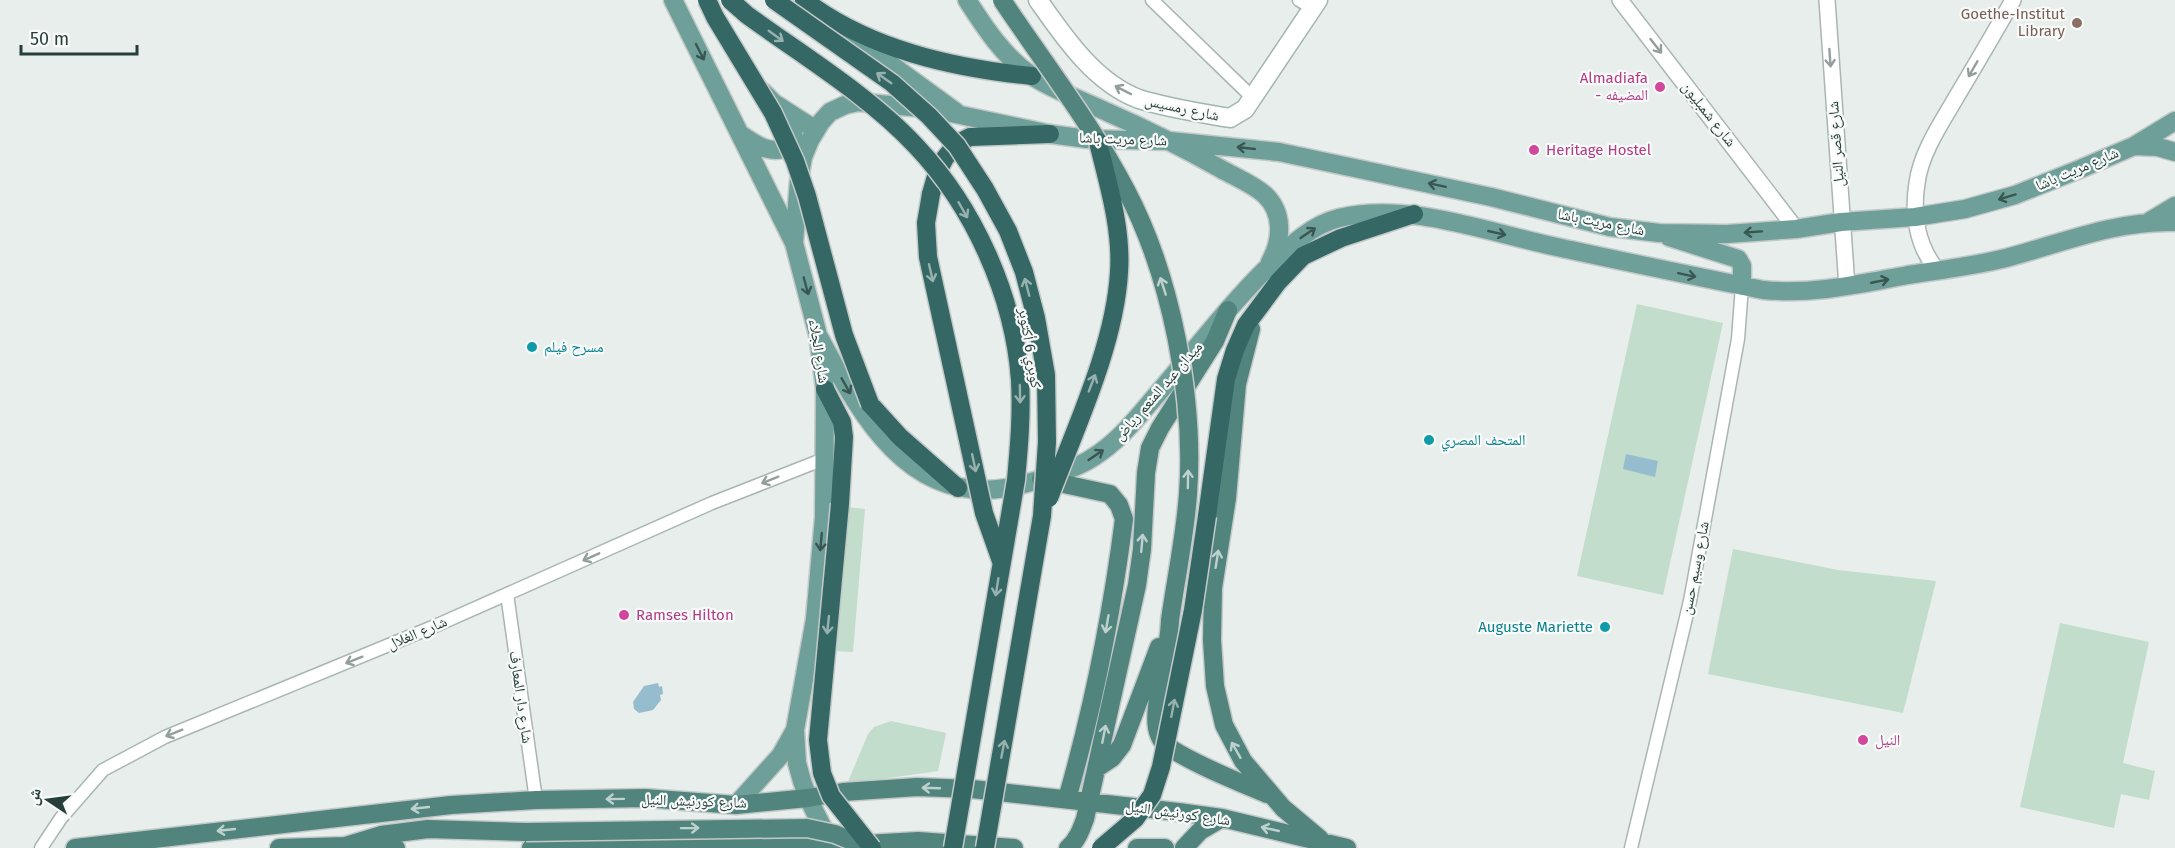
<svg xmlns="http://www.w3.org/2000/svg" width="2175" height="848" font-family="'Fira Sans','Noto Naskh Arabic',sans-serif">
<style>
.green{fill:#c2ddcc}
.water{fill:#95bdcd}
.lines{fill:none;stroke-linecap:round;stroke-linejoin:round}
.minor-casing{stroke:#aab6b3;stroke-width:15}
.tertiary-casing{stroke:#aab6b3;stroke-width:18}
.secondary-casing{stroke:#a3b6b1;stroke-width:21}
.primary-casing{stroke:#c3c9c8;stroke-width:21}
.trunk-casing{stroke:#c3c9c8;stroke-width:21}
.motorway-casing{stroke:#c3c9c8;stroke-width:21}
.minor{stroke:#fff;stroke-width:12}
.tertiary{stroke:#fff;stroke-width:15}
.secondary{stroke:#fff;stroke-width:18}
.primary{stroke:#6f9f99;stroke-width:18}
.trunk{stroke:#52847e;stroke-width:18}
.motorway{stroke:#356864;stroke-width:18}
.trunk-bridge-casing{stroke:#c3c9c8;stroke-width:21;stroke-linecap:butt}
.motorway-bridge-casing{stroke:#c3c9c8;stroke-width:21;stroke-linecap:butt}
.trunk-bridge{stroke:#52847e;stroke-width:18}
.motorway-bridge{stroke:#356864;stroke-width:18}
.oneway{stroke:#96b1ae}
.oneway2{stroke:#939f9d}
.oneway3{stroke:#395752}
.oneway4{stroke:#bdd1ce}
.education-dot{fill:#8d6e63;stroke:#f7faf9;stroke-width:2}
.hotel-dot{fill:#d1479c;stroke:#f7faf9;stroke-width:2}
.culture-dot{fill:#0f9aa8;stroke:#f7faf9;stroke-width:2}
.labels{text-anchor:middle;stroke-width:4.5;stroke-linejoin:round;paint-order:stroke}
.education-label{font-size:15px;fill:#785e54;stroke:#f7faf9;text-anchor:end}
.hotel-label{font-size:15px;fill:#b23c85;stroke:#f7faf9;text-anchor:start}
.street-label{font-size:15px;fill:#273f3b;stroke:#f7faf9}
.culture-label{font-size:15px;fill:#0d838f;stroke:#f7faf9;text-anchor:start}
</style>
<rect width="100%" height="100%" fill="#e7eeeb"/>
<!-- green -->
<path class="green" d="M1637 304 1723 323 1663 595 1577 576Z
M846 507 865 509 853 652 833 651Z
M1733 549 1838 570 1936 581 1903 713 1708 674Z
M2060 623 2149 642 2123 763 2155 771 2149 800 2121 794 2114 828 2020 807Z
M891 721 946 733 938 771 847 784 868 734 874 727Z"/>
<!-- water -->
<path class="water" d="M1626 454 1658 461 1655 477 1623 469Z
M658 683 659 687 662 686 663 694 660 695 661 700 653 710 639 713 634 709 633 702 644 686Z"/>
<g class="lines">
<defs>
<path id="minor" d="M1152 0 1253 98
M1299 0 1312 8
M507 594 536 800
M41 848 61 818 103 770 165 737 435 626 712 503 824 459
M1631 848 1690 601 1738 339 1742 286"/>
<path id="tertiary" d="M1620 0 1796 229
M1827 0 1847 287
M1937 270C1917 246 1912 214 1917 183 1921 152 1942 122 1957 96 1976 64 1995 32 2013 0"/>
<path id="secondary" d="M1038 0C1064 37 1095 83 1139 99 1167 108 1201 113 1230 118L1245 109 1318 0"/>
<path id="primary" d="M673 0 794 243 818 335 825 389 824 517 815 619 795 730 797 763 802 781 808 798 830 842
M967 0C985 28 1004 57 1032 76 1055 91 1082 100 1107 112 1146 129 1184 148 1221 169 1235 177 1253 184 1265 195 1284 213 1282 241 1270 262
M845 31 956 112
M763 92 774 103 816 130
M740 134C756 145 771 156 790 146 796 134 793 125 789 113
M2134 146 2158 147 2175 152
M2150 221 2175 206
M1669 237 1738 259 1742 266V286
M794 243 799 180 803 157 810 140 821 122 830 112 845 105 858 102 932 109 1050 134 1087 139 1170 141 1279 152 1491 197 1610 227 1659 233 1727 234 1796 229 1841 222 1915 217 1965 209 2015 195 2080 169 2134 146 2175 121
M818 335C858 409 905 504 1006 488 1028 484 1074 470 1092 458 1120 441 1139 415 1160 391 1196 349 1230 304 1269 266 1289 247 1311 225 1339 218 1408 201 1489 233 1557 247 1625 262 1694 276 1763 290 1813 295 1859 284 1908 275 1940 270 1974 266 2006 258 2062 243 2117 220 2175 222
M736 805 781 755 795 730"/>
<path id="trunk" d="M1251 329 1237 384 1227 498 1213 588 1212 640 1215 686 1224 725 1243 761 1283 808 1320 839
M1041 479 1110 494 1119 505 1124 519C1112 613 1093 708 1067 799
M1170 620C1169 650 1160 677 1157 707 1156 717 1155 729 1161 739 1170 755 1246 785 1267 794
M1097 768 1112 758 1122 745 1159 647
M345 846 381 835 428 829 526 832
M75 848 451 805 536 800 645 798 736 805 808 798 843 792 917 787 972 789 1178 812 1222 818 1347 848
M279 848 345 846 396 848
M531 848 831 846 918 841 1014 848
M1068 848C1077 841 1081 830 1085 819L1137 585 1142 549 1146 473 1150 448 1160 428 1215 341 1228 310
M1137 848H1165
M1184 848 1200 831 1222 818"/>
<path id="motorway" d="M804 0C868 49 952 68 1032 76
M931 194 937 173 945 158 956 144 970 137 1050 134
M825 389 842 422 844 437 840 504
M870 404 900 437 958 488
M1207 516 1226 379 1235 350 1246 325 1278 282 1303 256 1341 238 1414 214"/>
</defs>
<!-- minor casing -->
<use href="#minor" class="minor-casing"/>
<!-- tertiary casing -->
<use href="#tertiary" class="tertiary-casing"/>
<!-- secondary casing -->
<use href="#secondary" class="secondary-casing"/>
<!-- primary casing -->
<use href="#primary" class="primary-casing"/>
<!-- trunk casing -->
<use href="#trunk" class="trunk-casing"/>
<!-- motorway casing -->
<use href="#motorway" class="motorway-casing"/>
<!-- minor -->
<use href="#minor" class="minor"/>
<!-- tertiary -->
<use href="#tertiary" class="tertiary"/>
<!-- secondary -->
<use href="#secondary" class="secondary"/>
<!-- primary -->
<use href="#primary" class="primary"/>
<!-- trunk -->
<use href="#trunk" class="trunk"/>
<!-- motorway -->
<use href="#motorway" class="motorway"/>
<defs>
<path id="trunk-bridge" d="M1002 0C1044 63 1091 123 1126 190 1171 275 1195 398 1188 494 1185 536 1176 578 1170 620
M526 832 807 828 835 834 869 848"/>
<path id="motorway-bridge" d="M707 0 715 17 773 113 795 161 807 196 844 335 870 404
M730 0 747 15C802 55 871 97 916 146 974 207 1014 296 1020 380 1022 413 1019 447 1016 480L953 848
M774 0 892 83 929 116 957 146 985 189 1008 231 1024 272 1036 318 1046 375 1047 442 1042 516 985 848
M931 194 926 223 928 257 984 513 1001 561
M1049 498C1075 429 1115 345 1119 272 1122 228 1108 184 1098 142
M840 504 818 740 822 773 831 796 872 848
M1101 848 1135 819 1152 795 1161 767 1193 610 1207 516"/>
</defs>
<!-- trunk-bridge casing -->
<use href="#trunk-bridge" class="trunk-bridge-casing"/>
<!-- motorway-bridge casing -->
<use href="#motorway-bridge" class="motorway-bridge-casing"/>
<!-- trunk-bridge -->
<use href="#trunk-bridge" class="trunk-bridge"/>
<!-- motorway-bridge -->
<use href="#motorway-bridge" class="motorway-bridge"/>
</g>
<!-- one-way arrows -->
<defs><path id="oneway-shaft" d="M-6 0H5M1.5-3L5.5 0L1.5 3" fill="none" stroke-width="1.6" stroke-linecap="round" stroke-linejoin="round" transform="scale(1.5)"/></defs>
<g class="oneway">
<use href="#oneway-shaft" transform="translate(776 36) rotate(36)"/>
<use href="#oneway-shaft" transform="translate(884 78) rotate(-145)"/>
<use href="#oneway-shaft" transform="translate(963 210) rotate(60)"/>
<use href="#oneway-shaft" transform="translate(931 273) rotate(77)"/>
<use href="#oneway-shaft" transform="translate(1027 287) rotate(-105)"/>
<use href="#oneway-shaft" transform="translate(1092 383) rotate(-69)"/>
<use href="#oneway-shaft" transform="translate(1020 394) rotate(89)"/>
<use href="#oneway-shaft" transform="translate(974 463) rotate(78)"/>
<use href="#oneway-shaft" transform="translate(997 587) rotate(99)"/>
<use href="#oneway-shaft" transform="translate(828 625) rotate(96)"/>
<use href="#oneway-shaft" transform="translate(1173 708) rotate(-79)"/>
<use href="#oneway-shaft" transform="translate(1003 749) rotate(-79)"/>
</g>
<g class="oneway2">
<use href="#oneway-shaft" transform="translate(1656 46) rotate(52)"/>
<use href="#oneway-shaft" transform="translate(1830 58) rotate(86)"/>
<use href="#oneway-shaft" transform="translate(1973 69) rotate(120)"/>
<use href="#oneway-shaft" transform="translate(1123 90) rotate(-153)"/>
<use href="#oneway-shaft" transform="translate(770 480) rotate(158)"/>
<use href="#oneway-shaft" transform="translate(591 557) rotate(156)"/>
<use href="#oneway-shaft" transform="translate(354 660) rotate(158)"/>
<use href="#oneway-shaft" transform="translate(174 733) rotate(158)"/>
</g>
<g class="oneway3">
<use href="#oneway-shaft" transform="translate(700 52) rotate(63)"/>
<use href="#oneway-shaft" transform="translate(1246 148) rotate(-174)"/>
<use href="#oneway-shaft" transform="translate(1437 185) rotate(-168)"/>
<use href="#oneway-shaft" transform="translate(2007 197) rotate(163)"/>
<use href="#oneway-shaft" transform="translate(1753 232) rotate(176)"/>
<use href="#oneway-shaft" transform="translate(1308 233) rotate(-34)"/>
<use href="#oneway-shaft" transform="translate(1497 233) rotate(13)"/>
<use href="#oneway-shaft" transform="translate(1687 275) rotate(12)"/>
<use href="#oneway-shaft" transform="translate(1880 281) rotate(-11)"/>
<use href="#oneway-shaft" transform="translate(806 286) rotate(75)"/>
<use href="#oneway-shaft" transform="translate(846 386) rotate(60)"/>
<use href="#oneway-shaft" transform="translate(1096 455) rotate(-34)"/>
<use href="#oneway-shaft" transform="translate(821 542) rotate(95)"/>
</g>
<g class="oneway4">
<use href="#oneway-shaft" transform="translate(1163 286) rotate(-108)"/>
<use href="#oneway-shaft" transform="translate(1188 479) rotate(-89)"/>
<use href="#oneway-shaft" transform="translate(1142 543) rotate(-85)"/>
<use href="#oneway-shaft" transform="translate(1217 559) rotate(-81)"/>
<use href="#oneway-shaft" transform="translate(1107 624) rotate(100)"/>
<use href="#oneway-shaft" transform="translate(1104 734) rotate(-79)"/>
<use href="#oneway-shaft" transform="translate(1236 750) rotate(-120)"/>
<use href="#oneway-shaft" transform="translate(931 788) rotate(-178)"/>
<use href="#oneway-shaft" transform="translate(615 799) rotate(179)"/>
<use href="#oneway-shaft" transform="translate(420 808) rotate(174)"/>
<use href="#oneway-shaft" transform="translate(690 828) rotate(-1)"/>
<use href="#oneway-shaft" transform="translate(1270 829) rotate(-167)"/>
<use href="#oneway-shaft" transform="translate(226 830) rotate(174)"/>
</g>
<!-- markers -->
<circle class="education-dot" cx="2077" cy="23" r="6"/>
<g class="hotel-dot">
<circle cx="1660" cy="87" r="6"/>
<circle cx="1534" cy="150" r="6"/>
<circle cx="624" cy="615" r="6"/>
<circle cx="1863" cy="740" r="6"/>
</g>
<g class="culture-dot">
<circle cx="532" cy="347" r="6"/>
<circle cx="1429" cy="440" r="6"/>
<circle cx="1605" cy="627" r="6"/>
</g>
<g class="labels">
<!-- education labels -->
<g class="education-label">
<text x="2065" y="19">Goethe-Institut<tspan x="2065" dy="17">Library</tspan></text>
</g>
<!-- hotel labels -->
<g class="hotel-label">
<text x="1648" y="83" text-anchor="end">Almadiafa<tspan x="1648" dy="17">- المضيفه</tspan></text>
<text x="1546" y="155">Heritage Hostel</text>
<text x="636" y="620">Ramses Hilton</text>
<text x="1875" y="745">النيل</text>
</g>
<!-- street labels -->
<g class="street-label">
<text transform="translate(1182 108) rotate(12)" y="5">شارع رمسيس</text>
<text transform="translate(1709 114) rotate(52)" y="5">شارع شمبليون</text>
<text transform="translate(1123 139) rotate(2)" y="5">شارع مريت باشا</text>
<text transform="translate(1836 144) rotate(-94)" y="5">شارع قصر النيل</text>
<text transform="translate(2077 169) rotate(-23)" y="5">شارع مريت باشا</text>
<text transform="translate(1601 222) rotate(11)" y="5">شارع مريت باشا</text>
<text transform="translate(1030 348) rotate(81)" y="5">كوبري 6 أكتوبر</text>
<text transform="translate(819 351) rotate(81)" y="5">شارع الجلاء</text>
<text transform="translate(1158 391) rotate(-49)" y="5">ميدان عبد المنعم رياض</text>
<text transform="translate(1695 568) rotate(-79)" y="5">شارع وسيم حسن</text>
<text transform="translate(417 633) rotate(-23)" y="5">شارع الغلال</text>
<text transform="translate(521 697) rotate(82)" y="5">شارع دار المعارف</text>
<text transform="translate(694 801) rotate(2)" y="5">شارع كورنيش النيل</text>
<text transform="translate(1178 813) rotate(8)" y="5">شارع كورنيش النيل</text>
</g>
<!-- culture labels -->
<g class="culture-label">
<text x="544" y="352">مسرح فيلم</text>
<text x="1441" y="445">المتحف المصري</text>
<text x="1593" y="632" text-anchor="end">Auguste Mariette</text>
</g>
</g>
<!-- north arrow -->
<g transform="translate(48 800) rotate(283)" stroke="#f7faf9" stroke-width="4.5" paint-order="stroke">
<path d="M0-4.5L10 22L0 15L-10 22Z" fill="#273f3b"/>
<text y="-9" font-size="16" font-weight="bold" text-anchor="middle" fill="#273f3b">ش</text>
</g>
<!-- scale -->
<path d="M21 45v9h116v-9" fill="none" stroke="#273f3b" stroke-width="3"/>
<text x="30" y="45" font-size="18" fill="#273f3b" stroke="#f7faf9" stroke-width="4.5" paint-order="stroke">50 m</text>
</svg>
